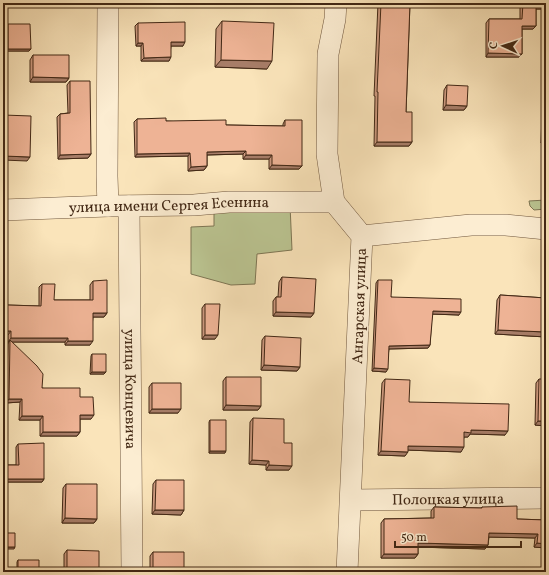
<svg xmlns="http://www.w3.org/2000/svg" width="549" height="575" font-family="Vollkorn,serif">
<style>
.green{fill:#bbc592;stroke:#7e7654}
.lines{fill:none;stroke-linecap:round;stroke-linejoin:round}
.minor-casing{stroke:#70573e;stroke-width:22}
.minor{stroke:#fcedd2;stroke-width:21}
.wall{fill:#cd9a80;stroke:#422815}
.shaded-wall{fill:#a77d68;stroke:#422815}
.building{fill:#eeb395;stroke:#422815}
.labels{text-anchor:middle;stroke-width:3;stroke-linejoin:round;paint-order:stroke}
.street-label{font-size:15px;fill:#422815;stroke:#fcedd2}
</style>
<rect width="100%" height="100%" fill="#fae4ba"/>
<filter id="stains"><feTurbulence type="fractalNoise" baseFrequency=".005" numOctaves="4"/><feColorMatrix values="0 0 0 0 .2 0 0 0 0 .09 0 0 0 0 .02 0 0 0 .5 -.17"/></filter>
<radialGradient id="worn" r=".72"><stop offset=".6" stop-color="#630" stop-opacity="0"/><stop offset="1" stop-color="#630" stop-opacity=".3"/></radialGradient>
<!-- green -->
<path class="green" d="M546 200V209L534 210 530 206 529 201Z
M290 205 292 250 257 254 255 284 231 285 191 274V227L214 226V207Z"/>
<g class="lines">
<defs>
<g id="minor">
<path d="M108 3 107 176 108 206"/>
<path d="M336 3 335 19 328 54 327 154 334 202 362 236 347 572"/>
<path id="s1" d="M129 206 132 572"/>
<path id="s2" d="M3 210 108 206 194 205 229 202H334"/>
<path d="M362 236 471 225H506L546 229"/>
<path id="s3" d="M351 500 546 498"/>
</g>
</defs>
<!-- minor casing -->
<use href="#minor" class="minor-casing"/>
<!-- minor -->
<use href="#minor" class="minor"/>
</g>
<!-- wall -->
<path class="wall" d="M378 3H410L406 112 412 142 409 146H374L375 96H374Z
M520 3H546V9H536V26L533 29H522V54L519 57H486V23L489 19H520Z
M222 21 267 69 215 67 216 29Z
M138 23 183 46H171L169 61H141V46H136L135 26Z
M8 24 31 49 29 51H7L6 26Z
M33 55 69 78 66 82H30V60Z
M70 81 91 154 88 158 58 159 57 117 60 114 68 113 67 85Z
M447 85 467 106 464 110H443L444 90Z
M545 109H546V143H541L542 113Z
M137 119 166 121 226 125 283 126V124L285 120 302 166 299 169H269V159H243V154L207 155V166L204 170 188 171V156L135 157 134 122Z
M282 277 314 313 311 317 273 316V301L276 297H278L279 282Z
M378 280 391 297 459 315 432 314 430 345 428 348 389 349 386 372 372 371 376 283Z
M93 281 107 313 104 317H93L90 345H65V342H12L42 388 80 397 91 419H80V432L77 436H40V420H19L20 402 6 403 8 344 9 342H8L7 305 39 306V287L42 284 54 300H90V285Z
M500 295 546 298V337L495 334 497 300Z
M205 304 215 339H202V308Z
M265 336 300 367 297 371 261 370 262 340Z
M92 354 104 374H90L91 356Z
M226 377 261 406 258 410H223V381Z
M385 379 409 402 505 435 470 434 468 437H464L461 452 408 450 405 456 378 455 382 383Z
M539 379 546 426 535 425 536 383Z
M152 383 178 413H149V387Z
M253 418 284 443 289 470H266V465L249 464 250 422Z
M210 420 225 453H209V422Z
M18 444 44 479 42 482H3V465H16V447Z
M156 480 184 510 181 515 152 514 153 484Z
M66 484 97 519 94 523H62L63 488Z
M434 507 481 508 482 507 517 519 546 520V548L534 547 535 538 489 537 488 545 485 549 418 547V554L415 558H381V523L384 519 431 518V511Z
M67 550 99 572H64V554Z
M153 552 184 572H150V556Z
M18 560 39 572H17V562Z"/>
<!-- shaded-wall -->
<path class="shaded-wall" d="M536 6H546V9H534Z
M522 26H536L533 29H520Z
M171 42H185L183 46H168Z
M138 43H143L141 46H136Z
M8 49H31L29 51H7Z
M488 53 522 54 519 57H486Z
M171 57 169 61H141L144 58Z
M221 60 272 61 267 69 215 67Z
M33 77 69 78 66 82H30Z
M446 105 467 106 464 110H443Z
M544 138H546V143H541Z
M377 142H412L409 146H374Z
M246 151 243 154 204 155 207 152Z
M190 153 188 156 135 157 137 154Z
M91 154 88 158 58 159 60 155Z
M246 155H272L269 159H243Z
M3 156 30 157 27 161 3 160Z
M272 165 302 166 299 169H269Z
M207 166 204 170 188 171 191 167Z
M433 311 461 312 459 315 430 314Z
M276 312 314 313 311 317 273 316Z
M93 313H107L104 317H90Z
M498 330 546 332V337L495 334Z
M3 331H11L8 335H3Z
M205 335H218L215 339H202Z
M11 338H68L65 342H10V340L9 342H8Z
M68 341H93L90 345H65Z
M430 345 428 348 387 349 389 346Z
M264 365 300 367 297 371 261 370Z
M374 368 388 369 386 372 372 371Z
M92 372H106L104 374H90Z
M9 399H22L20 402 6 403Z
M226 405 261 406 258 410H223Z
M152 409H181L178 413H149Z
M80 415H94L91 419H77Z
M22 416H43L40 420H19Z
M538 421H546V426L535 425Z
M471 430 508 431 505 435 470 434 468 437H461L464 432Z
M43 432H80L77 436H40Z
M408 446 464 447 461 452 406 450Z
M210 451H226L225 453H209Z
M381 451 408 452 405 456 378 455Z
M252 460 269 461 266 465 249 464Z
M269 465 292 466 289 470H266Z
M3 479H44L42 482H3Z
M155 510H184L181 515 152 514Z
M65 518 97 519 94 523H62Z
M489 533 538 534 535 538 486 537Z
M418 543 488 545 485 549 415 547Z
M537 543 546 544V548L534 547Z
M3 547H15L14 549H3Z
M384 554H418L415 558H381Z"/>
<!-- building -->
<path class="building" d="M381 3H410L406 112H412V142H377L378 92H377Z
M523 3H546V6H536V26H522V54L488 53 489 19H522Z
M222 21 274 23 272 61 221 60Z
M185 22V42H171V57L144 58 143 43H138V23Z
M8 24H30L31 49H8Z
M33 55H69V78L33 77Z
M70 81H90L91 154 60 155V114L70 113Z
M447 85 468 86 467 106 446 105Z
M545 109H546V138H544Z
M3 115 31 116 30 157 3 156Z
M166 118V121L226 120V125L285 126V120H302V166L272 165V155H246V151L207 152V166L191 167 190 153 137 154V119Z
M282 277 316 279 314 313 276 312V297H281Z
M107 280V313H93V341H68V338H11V331H3V302H7V305L41 306 42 284H55L54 300H93V281Z
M378 280H392L391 297 461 299V312L433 311 430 345 389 346 388 369 374 368Z
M500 295 546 298V332L498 330Z
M205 304H220L218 335H205Z
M265 336 301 338 300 367 264 365Z
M10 340 37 366 43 374 42 388H80V397H93L94 415H80V432H43V416H22V399H9Z
M92 354H106V372H92Z
M226 377H261V406L226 405Z
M385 379 410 380 409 402 509 404 508 431 471 430V433L464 432V447L408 446V452L381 451Z
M539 379H546V421H538Z
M152 383H181V409H152Z
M253 418 284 419V443H292V466L269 465V461L252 460Z
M210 420H226V451H210Z
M44 443V479H3V465H19L18 444Z
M156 480H184V510H155Z
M66 484H97V519L65 518Z
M517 506V519L546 520V544L537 543 538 534 489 533 488 545 418 543V554H384V519L434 518V507L482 508V507Z
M3 533H15V547H3Z
M67 550 99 551V572H67Z
M153 552H184V572H153Z
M18 560H39V572H18Z"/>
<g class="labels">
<!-- street labels -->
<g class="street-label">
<text dy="5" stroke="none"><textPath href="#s2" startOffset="166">улица имени Сергея Есенина</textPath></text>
<text transform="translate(359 306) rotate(-88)" y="5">Ангарская улица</text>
<text dy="5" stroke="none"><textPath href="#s1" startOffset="183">улица Концевича</textPath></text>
<text dy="5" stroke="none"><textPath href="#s3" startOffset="97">Полоцкая улица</textPath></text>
</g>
</g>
<!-- margin -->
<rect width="549" height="575" fill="none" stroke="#fae4ba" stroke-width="16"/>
<rect x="4" y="4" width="541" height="567" fill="none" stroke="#422815" stroke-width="2"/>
<rect x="8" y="8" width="533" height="559" fill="none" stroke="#422815"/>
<!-- north arrow -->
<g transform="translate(503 46) rotate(273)" stroke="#fcedd2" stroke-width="3" paint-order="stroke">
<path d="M0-3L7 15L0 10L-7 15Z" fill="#422815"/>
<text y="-6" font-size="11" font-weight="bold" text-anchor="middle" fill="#422815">С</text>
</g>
<!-- scale -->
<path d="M395 541v6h126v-6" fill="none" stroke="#422815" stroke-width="2"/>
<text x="401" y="541" font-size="12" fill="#422815" stroke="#fcedd2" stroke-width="3" paint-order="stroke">50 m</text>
<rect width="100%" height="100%" filter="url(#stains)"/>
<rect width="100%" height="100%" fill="url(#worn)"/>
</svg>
